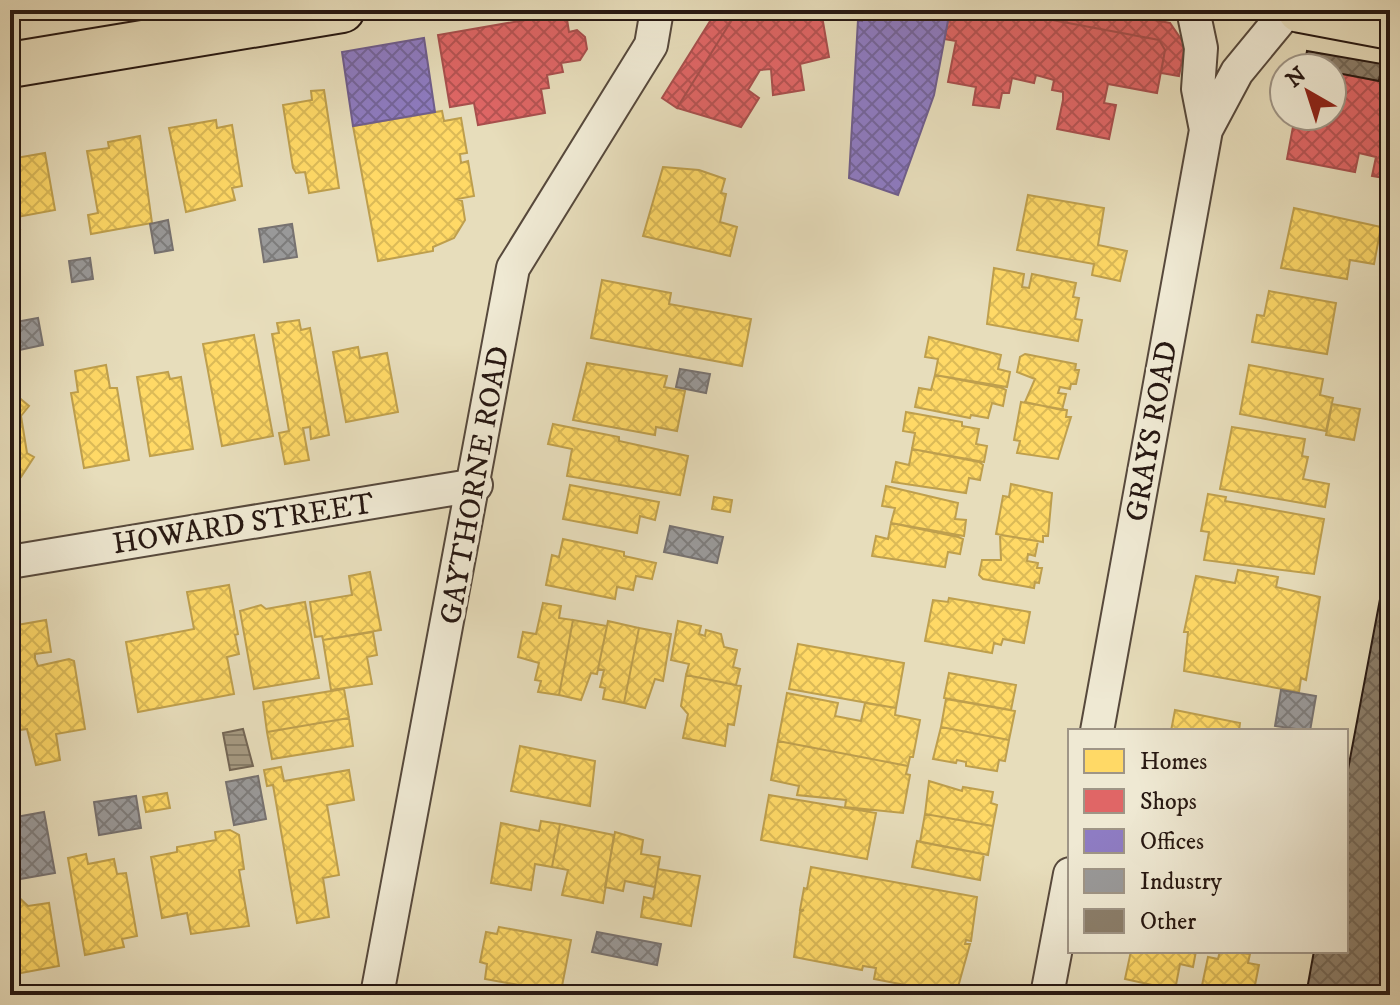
<svg xmlns="http://www.w3.org/2000/svg" width="1400" height="1005" font-family="'IM FELL DW Pica',serif">
<style>
.water{fill:url(#water-rules);stroke:#736655;stroke-width:2}
.homes{fill:url(#homes-cross-hatch);stroke:#be9f4d;stroke-width:2}
.shops{fill:url(#shops-cross-hatch);stroke:#a84f4d;stroke-width:2}
.offices{fill:url(#offices-cross-hatch);stroke:#6f5e8e;stroke-width:2}
.industry{fill:url(#industry-cross-hatch);stroke:#777270;stroke-width:2}
.building{fill:url(#building-cross-hatch);stroke:#271812;stroke-width:2}
.lines{fill:none;stroke-linecap:round;stroke-linejoin:round}
.minor-casing{stroke:#57493c;stroke-width:36}
.primary-casing{stroke:#271812;stroke-width:48}
.minor{stroke:#efe9d3;stroke-width:32}
.primary{stroke:#e7ddbb;stroke-width:44}
.labels{text-anchor:middle;stroke-width:8;stroke-linejoin:round;paint-order:stroke}
.street-label{font-size:30px;fill:#271812;stroke:#efe9d3}
</style>
<defs>
<pattern id="water-rules" width="6" height="5" patternUnits="userSpaceOnUse" patternTransform="scale(2)"><rect width="6" height="5" fill="#a69a82"/><path d="M0 2.5h6" fill="none" stroke="#877d69"/></pattern>
<pattern id="homes-cross-hatch" width="8" height="8" patternUnits="userSpaceOnUse" patternTransform="scale(2)"><rect width="8" height="8" fill="#ffd966"/><path d="M0 0l8 8M0 8l8-8" fill="none" stroke="#dbba57"/></pattern>
<pattern id="shops-cross-hatch" width="8" height="8" patternUnits="userSpaceOnUse" patternTransform="scale(2)"><rect width="8" height="8" fill="#e06666"/><path d="M0 0l8 8M0 8l8-8" fill="none" stroke="#b65353"/></pattern>
<pattern id="offices-cross-hatch" width="8" height="8" patternUnits="userSpaceOnUse" patternTransform="scale(2)"><rect width="8" height="8" fill="#8e7cc3"/><path d="M0 0l8 8M0 8l8-8" fill="none" stroke="#74659d"/></pattern>
<pattern id="industry-cross-hatch" width="8" height="8" patternUnits="userSpaceOnUse" patternTransform="scale(2)"><rect width="8" height="8" fill="#999"/><path d="M0 0l8 8M0 8l8-8" fill="none" stroke="#7d7c7b"/></pattern>
<pattern id="building-cross-hatch" width="8" height="8" patternUnits="userSpaceOnUse" patternTransform="scale(2)"><rect width="8" height="8" fill="#8b7e6a"/><path d="M0 0l8 8M0 8l8-8" fill="none" stroke="#726656"/></pattern>
</defs>
<rect width="100%" height="100%" fill="#e7ddbb"/>
<filter id="stains"><feTurbulence type="fractalNoise" baseFrequency=".0025" numOctaves="4"/><feColorMatrix values="0 0 0 0 .2 0 0 0 0 .09 0 0 0 0 .02 0 0 0 .5 -.17"/></filter>
<radialGradient id="worn" r=".72"><stop offset=".6" stop-color="#630" stop-opacity="0"/><stop offset="1" stop-color="#630" stop-opacity=".3"/></radialGradient>
<!-- water -->
<path class="water" d="M243 729 253 766 230 770 223 733Z"/>
<!-- homes -->
<path class="homes" d="M324 90 339 188 309 193 305 172 296 173 293 168 283 105 312 100 311 91Z
M442 111 444 121 461 118 467 153 460 154 461 163 468 161 474 196 457 199 462 201 465 220 454 238 433 247V251L378 261 353 126Z
M216 120 217 128 232 125 242 186 232 188 235 200 186 212 169 128Z
M140 136 152 223 91 234 88 215 98 213 87 151 109 148 108 142Z
M45 153 55 210 17 217 20 229 10 230V159Z
M663 167 699 170 725 179 721 193 726 194 720 222 737 227 730 256 643 236Z
M1028 195 1104 208 1098 245 1127 251 1120 281 1092 275 1094 264 1017 250Z
M1294 208 1381 227 1374 264 1350 260 1347 279 1281 268Z
M994 268 1024 274 1022 287 1029 288 1032 274 1076 283 1073 297 1079 298 1075 319 1082 320 1078 341 987 324Z
M602 280 671 293 669 304 751 319 742 366 591 338Z
M1269 291 1336 303 1327 354 1252 342 1257 315 1264 316Z
M299 320 301 330 310 328 329 435 311 439 310 427 303 428 309 460 285 464 279 433 289 431 272 334 279 333 277 323Z
M254 335 273 436 222 446 203 344Z
M929 337 1001 355 998 369 1010 372 1007 387 935 375 938 359 925 357Z
M358 347 360 358 387 353 398 412 346 422 333 352Z
M1025 354 1076 364 1075 370H1079L1076 384H1071L1070 389 1060 387 1058 393 1066 394 1062 410 1025 402 1035 379 1017 372 1020 357Z
M587 363 667 376 664 387 685 391 677 431 656 427 655 435 573 420Z
M106 365 110 388H117L129 460 84 468 71 393 78 392 75 371Z
M1249 365 1323 379 1320 395 1333 398 1326 431 1240 414Z
M168 372 170 379 181 377 193 449 150 456 137 377Z
M935 375 1002 388 1006 390 1003 406 992 403 988 418 971 415 970 418 915 407 919 388 931 390Z
M11 391 29 406 21 416 27 453 34 457 21 477 10 474Z
M1021 402 1067 410 1066 417H1071L1058 459 1017 453 1020 441 1014 440Z
M1332 404 1360 409 1354 440 1326 435Z
M906 412 962 422V426L979 429 976 444 987 446 984 462 912 449 915 433 903 431Z
M553 424 619 437V441L688 456 680 495 567 476 572 449 548 444Z
M1232 427 1305 439 1302 456 1308 457 1303 479 1329 484 1325 507 1220 489Z
M912 449 979 462 983 465 980 480 969 478 966 493 892 482 896 462 909 465Z
M1011 484 1052 493 1048 536H1043V542L996 534 1003 496 1009 497Z
M570 485 659 502 655 520 640 516 637 533 563 519Z
M886 486 958 503 955 519 966 520 964 536 891 523 895 508 882 506Z
M1208 494 1226 497 1225 501 1324 519 1314 574 1204 560 1209 532 1201 531Z
M714 497 732 500 730 512 712 509Z
M891 523 958 537 963 539 960 554 948 552 945 567 872 556 876 536 888 539Z
M1000 535 1038 541 1035 556 1028 554 1027 561 1038 563 1037 568H1042L1039 583 1035 582 1034 588 983 579 979 575 982 560H1001Z
M563 539 624 552V556L656 563 652 579 636 576 633 590 617 587 615 599 546 585 552 555 559 557Z
M1238 570 1278 577 1276 587 1320 597 1306 680 1301 678 1299 692 1184 671 1188 632H1184L1196 576 1235 583Z
M370 572 381 630 323 640 322 636 315 637 310 602 352 595 349 576Z
M229 585 238 634 235 635 239 654 227 657 234 694 138 712 126 642 194 629 187 592Z
M949 598 1030 612 1024 643 1003 639 1001 645 994 643 992 653 925 641 933 600 948 602Z
M305 602 319 678 254 689 240 611 261 605 266 609Z
M543 603 561 606 559 618 573 620 559 695 538 692 541 681 535 680 539 663 518 657 523 632 536 634Z
M46 620 51 652 35 654V659L38 666 69 659 74 661 85 729 56 734 60 760 36 765 27 729 12 731 10 663 17 662 11 626Z
M573 620 607 626 597 674 591 673 581 700 559 695Z
M608 621 639 628 624 703 603 699 605 688 600 687 604 670 598 669Z
M678 621 701 626 699 634 705 636 706 630 721 634 724 647 737 650 733 667 740 669 736 685 686 675 689 664 671 660Z
M639 628 671 634 663 681 655 679 645 708 624 703Z
M373 632 377 655 367 657 372 684 331 690 323 640Z
M798 644 904 663 896 708 789 689Z
M949 673 1016 685 1011 710 944 698Z
M686 675 741 686 734 725 728 724 725 746 683 738 688 714 681 706Z
M344 689 349 718 267 732 263 702Z
M787 693 838 703 835 716 861 721 865 703 896 708 895 715 920 720 913 757H910L908 766 778 741Z
M946 699 1015 711 1009 740 941 727Z
M1175 710 1240 723 1239 731H1171Z
M349 718 353 746 272 759 267 732Z
M941 727 1009 740 1005 761 999 760 997 771 966 766V762L957 760 956 763 933 759Z
M778 741 908 766 906 774 910 775 903 813 845 807 846 800 797 795 799 786 771 780Z
M520 746 595 761 590 806 511 791Z
M281 767 284 781 349 770 354 800 327 805 339 875 323 878 329 917 297 923 273 785 267 786 264 770Z
M929 781 962 791 963 787 993 792 991 803 997 805 993 826 925 814Z
M167 793 170 808 146 812 143 797Z
M769 795 876 813 867 859 761 840Z
M925 814 993 826 988 855 920 842Z
M541 821 560 824 552 867 535 864 531 890 491 883 501 823 539 831Z
M560 824 614 835 603 903 562 895 568 870 552 867Z
M230 830 239 835 244 869 239 870 249 926 191 934 187 913 162 918 151 857 177 852V847L216 840 215 832Z
M615 832 643 840 641 854 660 857 655 887 625 881 623 891 605 887Z
M917 841 984 854 980 880 912 867Z
M86 854 88 864 114 859 117 874 126 873 137 936 122 939 124 947 85 955 68 858Z
M811 867 977 897 971 941 966 940 965 944H970L958 987 954 986 952 994 874 979 876 968 863 966 862 970 794 957 800 912 804 910H800L804 888 807 889Z
M658 869 700 876 691 926 641 917 644 897 653 899Z
M12 891 28 906 49 903 59 966 10 975Z
M499 927 571 940 562 986 541 989 485 979 487 964 480 962 486 932 497 934Z
M1131 951H1196L1193 967 1180 964 1175 990 1125 979Z
M1220 951 1250 954 1248 963 1259 965 1253 995H1200L1208 957 1218 959Z"/>
<!-- shops -->
<path class="shops" d="M717 10H738L677 108 662 98Z
M738 10H821L829 57 800 64 804 90 773 95 771 69 760 70 748 90 759 98 741 127 677 108Z
M950 10H999L1159 40 1165 50 1157 93 1108 84 1104 103 1116 105 1109 139 1057 129 1063 100V92L1052 90 1054 80 1036 75 1034 83 1012 78 1009 93H1002L999 108 973 105 976 87 948 82 956 41 944 39Z
M999 10H1101L1170 23 1185 45 1179 76 1161 73 1165 50 1159 40Z
M566 13 569 32 577 30 585 37 587 49 580 60 561 63 563 72 547 75 549 88 541 89 545 113 478 125 474 103 450 107 438 35Z
M1332 72 1390 83V179L1372 176 1376 157 1359 153 1355 172 1287 159 1295 116H1332Z"/>
<!-- offices -->
<path class="offices" d="M863 10H950L934 95 898 195 849 178 858 20 862 21Z
M424 38 435 112 353 126 342 52Z"/>
<!-- industry -->
<path class="industry" d="M168 220 173 250 155 253 150 224Z
M292 224 297 257 264 262 259 229Z
M90 258 93 279 72 282 69 261Z
M38 318 43 345 10 352V323Z
M680 369 710 374 706 393 676 387Z
M670 526 723 537 717 563 664 552Z
M1281 690 1316 696 1310 731 1275 726Z
M258 776 266 819 234 825 226 782Z
M136 796 141 828 99 835 94 802Z
M44 812 55 873 20 879 10 818Z
M597 932 661 944 657 965 592 952Z"/>
<!-- building -->
<path class="building" d="M1307 51 1382 64 1379 81 1332 72V68L1304 67Z
M1390 546V995H1306L1314 951H1346V780Z"/>
<g class="lines">
<defs>
<path id="minor" d="M1193 10 1201 48 1198 89 1206 130
M10 562 476 485
M1097 731 1206 130 1237 72 1288 10
M377 995 513 268 651 45 657 10
M1047 995 1070 874"/>
<path id="primary" d="M1300 10 1390 27
M10 65 342 10"/>
</defs>
<!-- minor casing -->
<use href="#minor" class="minor-casing"/>
<!-- primary casing -->
<use href="#primary" class="primary-casing"/>
<!-- minor -->
<use href="#minor" class="minor"/>
<!-- primary -->
<use href="#primary" class="primary"/>
</g>
<g class="labels">
<!-- street labels -->
<g class="street-label">
<text transform="translate(1151 431) rotate(-80)" y="10">GRAYS ROAD</text>
<text transform="translate(474 485) rotate(-80)" y="10">GAYTHORNE ROAD</text>
<text transform="translate(243 523) rotate(-9)" y="10">HOWARD STREET</text>
</g>
</g>
<!-- margin -->
<rect width="1400" height="1005" fill="none" stroke="#e7ddbb" stroke-width="40"/>
<rect x="12" y="12" width="1376" height="981" fill="none" stroke="#271812" stroke-width="4"/>
<rect x="20" y="20" width="1360" height="965" fill="none" stroke="#271812" stroke-width="2"/>
<!-- legend -->
<rect x="1068" y="729" width="280" height="224" fill="#efe9d3" stroke="#9f9586" stroke-width="2"/>
<rect x="1084" y="749" width="40" height="24" fill="#ffd966" stroke="#9f9586" stroke-width="2"/>
<text x="1140" y="769" font-size="24" fill="#271812">Homes</text>
<rect x="1084" y="789" width="40" height="24" fill="#e06666" stroke="#9f9586" stroke-width="2"/>
<text x="1140" y="809" font-size="24" fill="#271812">Shops</text>
<rect x="1084" y="829" width="40" height="24" fill="#8e7cc3" stroke="#9f9586" stroke-width="2"/>
<text x="1140" y="849" font-size="24" fill="#271812">Offices</text>
<rect x="1084" y="869" width="40" height="24" fill="#999999" stroke="#9f9586" stroke-width="2"/>
<text x="1140" y="889" font-size="24" fill="#271812">Industry</text>
<rect x="1084" y="909" width="40" height="24" fill="#8b7e6a" stroke="#9f9586" stroke-width="2"/>
<text x="1140" y="929" font-size="24" fill="#271812">Other</text>
<!-- north arrow -->
<g transform="translate(1308 92) rotate(321)"><circle r="38" fill="#efe9d3" stroke="#9f9586" stroke-width="2"/>
<path d="M0-6L14 30L0 20L-14 30Z" fill="#8f2418"/>
<text y="-12" font-size="22" font-weight="bold" text-anchor="middle" fill="#271812">N</text>
</g>
<rect width="100%" height="100%" filter="url(#stains)"/>
<rect width="100%" height="100%" fill="url(#worn)"/>
</svg>
